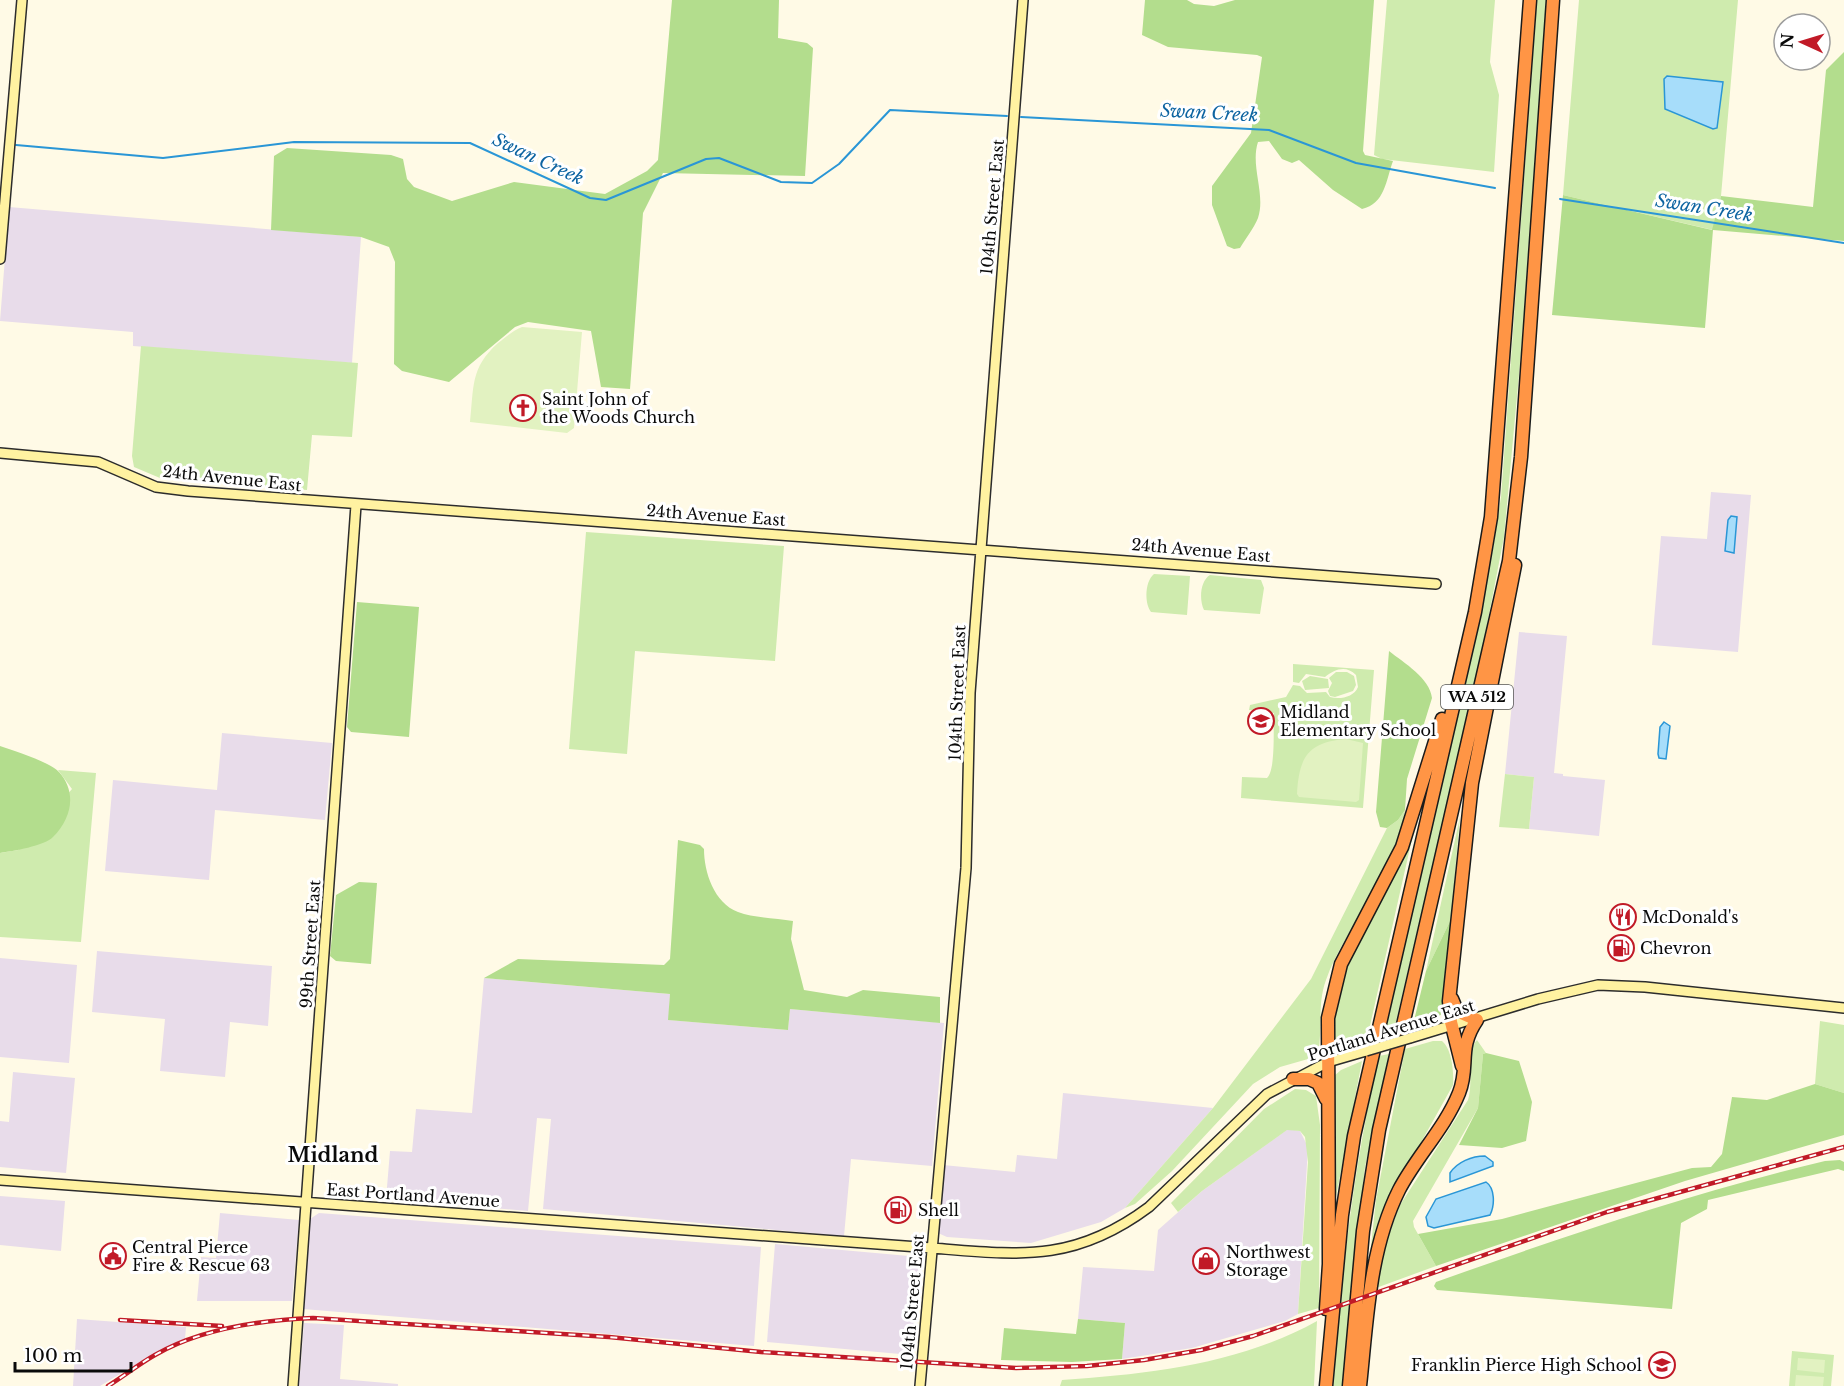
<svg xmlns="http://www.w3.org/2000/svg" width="1844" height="1386" font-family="'Libre Baskerville',serif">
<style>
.industrial{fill:#e8dcea}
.green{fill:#cfebae;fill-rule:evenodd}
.forest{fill:#b3dd8d}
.pitch{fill:#e2f2c1}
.water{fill:#a7ddfa;stroke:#2a96d6;stroke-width:1.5}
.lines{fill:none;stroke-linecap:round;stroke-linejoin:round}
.stream{stroke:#2a96d6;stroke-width:2}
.secondary-casing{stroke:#2c2c2c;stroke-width:12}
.highway-casing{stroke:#1b1b1b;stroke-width:15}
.secondary{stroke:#fff2a1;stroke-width:9}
.highway{stroke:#ff9545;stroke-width:12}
.rail-casing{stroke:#c11a27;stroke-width:4.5}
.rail{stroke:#fff;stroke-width:2;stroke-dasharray:7;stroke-linecap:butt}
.secondary-bridge-casing{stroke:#2c2c2c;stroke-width:12;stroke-linecap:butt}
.secondary-bridge{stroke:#fff2a1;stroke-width:9}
.labels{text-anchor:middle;stroke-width:6;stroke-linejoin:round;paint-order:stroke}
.shield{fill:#fff;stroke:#545454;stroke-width:1.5}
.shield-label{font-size:15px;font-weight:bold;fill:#0a0a0a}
.street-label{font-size:16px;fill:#0a0a0a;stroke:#fff}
.poi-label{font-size:16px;fill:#0a0a0a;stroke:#fff;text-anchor:start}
.water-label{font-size:18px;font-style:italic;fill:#0d64a1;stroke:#fff}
.quarter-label{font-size:20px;font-weight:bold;fill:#0a0a0a;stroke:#fff}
</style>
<rect width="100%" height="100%" fill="#fffae6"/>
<!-- industrial -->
<path class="industrial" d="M9 207 361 237 352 363 133 346V332L0 321Z
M1711 492 1751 495 1738 652 1652 645 1661 536 1707 539Z
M1519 632 1567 636 1554 773 1563 774V776L1605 780 1599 836 1529 829 1534 777 1505 774Z
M222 733 332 743 325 820 215 810 209 880 105 871 113 780 217 790Z
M97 951 272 966 268 1026 230 1022 225 1077 160 1071 165 1019 92 1012Z
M0 958 77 965 69 1063 0 1057Z
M484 978 670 994 669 1020 788 1030 790 1009 944 1023 932 1166 851 1159 844 1236 543 1209 551 1119 537 1118 528 1211 386 1199 390 1151 412 1152 416 1109 472 1113Z
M13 1072 75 1078 66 1173 0 1167V1121L9 1122Z
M1063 1093 1213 1108 1125 1208 1101 1222 1031 1243 947 1237 938 1233 943 1165 1015 1172 1017 1155 1057 1159Z
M1288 1129 1300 1131 1308 1147 1298 1314 1285 1321 1192 1348 1122 1359 1125 1323 1078 1319 1083 1267 1154 1271 1158 1230 1202 1191Z
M0 1196 65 1201 61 1251 0 1245Z
M220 1213 299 1220 292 1301H197L201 1257 216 1258Z
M319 1213 761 1247 754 1346 303 1309 310 1219Z
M775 1244 920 1257 911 1355 767 1342Z
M77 1319 186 1327 185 1339 162 1349 100 1386H73Z
M304 1323 344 1325 340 1379 398 1384V1386H299Z"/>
<!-- green -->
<path class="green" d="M1387 0H1495L1490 62 1499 95 1494 172 1382 159 1374 155Z
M1537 0H1546L1521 353 1504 537 1480 661 1392 1039 1383 1042 1493 549 1501 497Z
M1579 0H1738L1721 196 1713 230 1563 195ZM1667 76 1723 82 1717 128Z
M141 346 358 363 352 437 312 435 307 490 160 478 134 467 132 456Z
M586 532 784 546 775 661 635 651 627 754 569 749Z
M1154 574 1190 576 1187 615 1151 612C1144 603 1145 581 1154 574Z
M1210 575 1261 580 1264 588 1260 614 1204 610C1199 600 1200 581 1210 575Z
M1293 664 1374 670 1363 808 1241 798 1242 777 1267 778C1276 770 1273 727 1274 713L1249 710 1250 705 1286 697 1293 685 1300 686 1307 693 1326 692 1330 697C1340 700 1354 697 1358 687L1356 675C1346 665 1335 669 1325 677L1306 674 1299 683 1293 682Z
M1336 672H1347L1354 676 1356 685 1353 691 1335 697 1330 696 1328 691 1332 683 1329 678Z
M1310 676 1328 679 1329 688 1305 690 1302 681Z
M58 770 96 773 81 942 0 937V853L18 850 72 789Z
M1505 774 1534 777 1529 829 1499 827Z
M1405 810C1401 867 1345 926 1326 980 1317 1004 1323 1029 1318 1053L1315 1057 1280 1067 1253 1084 1172 1171 1135 1204 1125 1208 1213 1108 1311 979 1387 828 1398 820Z
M1460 817 1451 919 1426 971Z
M1414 830 1365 1048 1340 1050C1332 1045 1334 1038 1333 1029 1329 974 1371 924 1394 877 1401 862 1405 843 1414 830Z
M1820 1021 1844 1025V1093L1815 1084Z
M1477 1040 1486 1053 1483 1054 1478 1108 1413 1221 1414 1227 1436 1266 1376 1288 1385 1245 1400 1205 1468 1100C1474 1081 1465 1053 1477 1040Z
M1433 1041H1442C1452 1049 1454 1072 1453 1085L1395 1189 1369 1264 1376 1200 1405 1049Z
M1389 1054 1365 1167 1342 1386H1333C1342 1273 1353 1168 1379 1056Z
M1362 1061 1332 1218 1334 1076 1341 1070Z
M1295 1089 1306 1090 1316 1096 1320 1125 1319 1308 1298 1314 1308 1162 1305 1137 1300 1131 1287 1130 1202 1191 1178 1212 1171 1203 1264 1109Z
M1317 1321 1314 1386H1060L1062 1380C1150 1374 1240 1364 1317 1321Z
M1792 1351 1834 1355 1831 1386H1789Z"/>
<!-- forest -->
<path class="forest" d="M672 0H779L778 38 807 43 813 48 805 176 663 173 643 213 630 389 601 387 591 331 528 322 515 327 449 382 402 371 394 364 395 262 389 247 361 237 271 230 274 156 287 148 391 155 403 159 407 179 414 187 452 201 514 182 605 194 647 171 658 160Z
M1145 0H1187L1194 4 1214 6 1235 0H1374L1363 151 1365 155 1393 161C1386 180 1385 204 1362 209L1333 190 1299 160 1292 163 1282 159 1269 141 1258 142C1250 166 1266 194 1258 218 1254 228 1246 238 1240 248L1234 249 1227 246 1212 205V186L1251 133 1262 57 1257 55 1168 47 1142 35Z
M1844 52V241L1713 230 1705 328 1552 315 1563 195 1712 230 1721 196 1813 207 1826 70Z
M357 602 419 607 409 737 351 732 347 727Z
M1389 651C1404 663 1430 678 1432 698L1407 779 1405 810 1398 820 1387 828 1380 827 1376 812Z
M0 746C14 751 50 762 59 772 77 792 72 818 53 837 44 846 13 851 0 853Z
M678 840 700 845 704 849C704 872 714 903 738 912 754 918 776 918 793 921L791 939 804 990 847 997 863 990 940 997V1023L790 1009 788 1030 668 1020 670 994 484 978 518 959 664 965 670 959Z
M359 882 377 883 371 964 336 961 330 956 336 895Z
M1451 919 1443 1012 1432 1025 1411 1033 1426 971Z
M1486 1053 1519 1061 1532 1102 1526 1141 1502 1148 1459 1145 1478 1108 1483 1054Z
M1815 1084 1844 1093V1135L1685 1181 1436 1266 1418 1234 1502 1219 1692 1168 1711 1167 1722 1154 1732 1097 1767 1100Z
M1840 1160 1844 1162V1171L1838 1169 1708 1200 1707 1209 1681 1223 1672 1309 1437 1290 1434 1286 1436 1282C1565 1236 1692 1193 1825 1161Z
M1078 1319 1125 1323 1122 1359 1072 1362 1001 1360 1004 1328 1076 1334Z"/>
<!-- pitch -->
<path class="pitch" d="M522 327 582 332 574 428 567 433 470 422C474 387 470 368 498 343 506 337 512 331 522 327Z
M1346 739 1363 743 1359 800 1356 802 1299 797 1297 794C1299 757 1308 742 1346 739Z
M1798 1358 1825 1360 1824 1373 1797 1370Z
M1796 1375 1824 1377 1823 1386H1795Z"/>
<!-- water -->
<path class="water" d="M1667 76 1723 82 1717 128 1713 129 1665 109 1664 79Z
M1731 516 1737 517 1734 553 1725 551 1728 520Z
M1664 722 1670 726 1666 759 1659 758 1658 754 1660 727Z
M1485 1156 1493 1162V1166L1450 1182V1173C1457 1162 1472 1156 1485 1156Z
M1486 1182C1495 1188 1495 1205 1490 1215L1434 1228 1428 1226 1426 1217 1436 1199Z"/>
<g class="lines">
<!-- stream -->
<path class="stream" d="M1021 117 1269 130 1356 163 1495 188
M16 145 163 158 294 142 470 143 590 198 606 200 706 159 719 158 781 182 812 183 839 164 890 110 1007 116
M1560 199 1844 243"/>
<defs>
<path id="secondary" d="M0 259 22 0
M0 453 98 462 156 487 188 491 1436 584
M1410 1038 1538 999 1598 985 1645 987 1844 1008
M0 1180 932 1248C1020 1255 1074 1263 1149 1207L1267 1094 1328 1062 1366 1051
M293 1386 356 505
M920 1386 966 868 970 693 1023 0"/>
<path id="highway" d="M1462 1066 1451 1022 1449 1001 1472 783 1515 565
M1293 1079H1309L1318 1083 1326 1099
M1326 1309 1329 1264 1328 1018 1341 964 1402 847 1442 719
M1326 1386 1342 1215 1354 1136 1475 612 1491 517 1530 0
M1349 1386 1363 1231 1379 1130 1509 561 1521 457 1553 0
M1360 1386C1367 1321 1369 1250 1399 1190 1416 1157 1445 1128 1459 1093 1470 1066 1457 1049 1477 1020L1457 1011 1452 999"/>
</defs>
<!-- secondary casing -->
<use href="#secondary" class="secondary-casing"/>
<!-- highway casing -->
<use href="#highway" class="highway-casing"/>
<!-- secondary -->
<use href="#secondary" class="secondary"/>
<!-- highway -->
<use href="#highway" class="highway"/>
<defs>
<path id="rail" d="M120 1320 222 1326
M108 1386C124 1376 139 1364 155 1355 200 1329 262 1320 313 1318L609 1337 761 1352 1016 1368 1087 1366 1144 1360 1201 1350 1253 1336 1607 1212 1844 1147"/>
</defs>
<!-- rail casing -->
<use href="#rail" class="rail-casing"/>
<!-- rail -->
<use href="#rail" class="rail"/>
<defs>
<path id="secondary-bridge" d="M1366 1051 1410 1038"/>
</defs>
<!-- secondary-bridge casing -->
<use href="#secondary-bridge" class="secondary-bridge-casing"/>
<!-- secondary-bridge -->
<use href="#secondary-bridge" class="secondary-bridge"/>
</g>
<!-- icons -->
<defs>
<symbol id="church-ring" viewBox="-11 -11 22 22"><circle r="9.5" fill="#fff" stroke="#c11a27" stroke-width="1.5"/><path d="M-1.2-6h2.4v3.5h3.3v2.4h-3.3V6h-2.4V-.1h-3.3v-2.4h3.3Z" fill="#c11a27"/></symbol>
<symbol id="school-ring" viewBox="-11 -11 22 22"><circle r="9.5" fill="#fff" stroke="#c11a27" stroke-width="1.5"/><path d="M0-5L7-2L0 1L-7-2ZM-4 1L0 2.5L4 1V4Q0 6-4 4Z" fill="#c11a27"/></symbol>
<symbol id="restaurant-ring" viewBox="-11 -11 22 22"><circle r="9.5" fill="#fff" stroke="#c11a27" stroke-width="1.5"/><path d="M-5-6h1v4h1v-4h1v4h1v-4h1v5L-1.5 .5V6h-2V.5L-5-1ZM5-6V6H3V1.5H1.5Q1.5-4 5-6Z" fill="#c11a27"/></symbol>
<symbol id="fuel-ring" viewBox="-11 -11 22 22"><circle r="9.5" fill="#fff" stroke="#c11a27" stroke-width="1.5"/><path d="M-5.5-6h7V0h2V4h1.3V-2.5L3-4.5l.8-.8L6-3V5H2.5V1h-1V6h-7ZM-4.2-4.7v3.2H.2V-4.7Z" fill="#c11a27"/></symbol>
<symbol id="civic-ring" viewBox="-11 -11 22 22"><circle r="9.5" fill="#fff" stroke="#c11a27" stroke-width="1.5"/><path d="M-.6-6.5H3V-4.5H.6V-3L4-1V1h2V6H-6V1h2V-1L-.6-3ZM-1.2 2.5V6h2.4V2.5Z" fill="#c11a27"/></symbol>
<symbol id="shop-ring" viewBox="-11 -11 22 22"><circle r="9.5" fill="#fff" stroke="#c11a27" stroke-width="1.5"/><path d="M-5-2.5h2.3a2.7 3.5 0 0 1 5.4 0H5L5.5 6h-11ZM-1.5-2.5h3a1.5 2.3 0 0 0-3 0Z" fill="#c11a27"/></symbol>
</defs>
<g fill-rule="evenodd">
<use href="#church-ring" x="508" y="393" width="30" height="30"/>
<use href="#school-ring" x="1246" y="706" width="30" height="30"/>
<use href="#restaurant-ring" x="1608" y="902" width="30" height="30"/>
<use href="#fuel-ring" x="1606" y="933" width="30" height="30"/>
<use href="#fuel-ring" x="883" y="1195" width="30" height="30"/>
<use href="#civic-ring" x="98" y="1241" width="30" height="30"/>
<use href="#shop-ring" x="1191" y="1246" width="30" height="30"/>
<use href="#school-ring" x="1647" y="1350" width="30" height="30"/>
</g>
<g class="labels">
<!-- shield labels -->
<rect class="shield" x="1441" y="685" width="72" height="24" rx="4.5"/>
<g class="shield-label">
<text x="1477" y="702">WA 512</text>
</g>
<!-- street labels -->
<g class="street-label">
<text transform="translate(992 207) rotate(-85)" y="6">104th Street East</text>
<text transform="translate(232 478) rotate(6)" y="6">24th Avenue East</text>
<text transform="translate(716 515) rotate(4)" y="6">24th Avenue East</text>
<text transform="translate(1201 550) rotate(5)" y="6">24th Avenue East</text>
<text transform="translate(957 693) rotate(-88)" y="6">104th Street East</text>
<text transform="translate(310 944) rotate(-86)" y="6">99th Street East</text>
<text transform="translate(1391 1030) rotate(-17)" y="6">Portland Avenue East</text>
<text transform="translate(413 1195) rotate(4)" y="6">East Portland Avenue</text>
<text transform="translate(912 1302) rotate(-85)" y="6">104th Street East</text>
</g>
<!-- poi labels -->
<g class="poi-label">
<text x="542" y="405">Saint John of<tspan x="542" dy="18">the Woods Church</tspan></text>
<text x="1280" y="718">Midland<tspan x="1280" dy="18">Elementary School</tspan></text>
<text x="1642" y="923">McDonald's</text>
<text x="1640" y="954">Chevron</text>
<text x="918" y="1216">Shell</text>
<text x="132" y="1253">Central Pierce<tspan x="132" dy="18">Fire &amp; Rescue 63</tspan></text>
<text x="1226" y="1258">Northwest<tspan x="1226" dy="18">Storage</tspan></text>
<text x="1642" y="1371" text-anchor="end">Franklin Pierce High School</text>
</g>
<!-- water labels -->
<g class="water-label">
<text transform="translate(1209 113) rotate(3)" y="6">Swan Creek</text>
<text transform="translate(538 159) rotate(25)" y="6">Swan Creek</text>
<text transform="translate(1704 208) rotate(9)" y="6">Swan Creek</text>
</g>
<!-- quarter labels -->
<g class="quarter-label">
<text x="333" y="1162">Midland</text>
</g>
</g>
<!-- north arrow -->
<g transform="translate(1802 42) rotate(274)"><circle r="28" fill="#ffffff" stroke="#9d9d9d" stroke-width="1.5"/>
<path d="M0-4.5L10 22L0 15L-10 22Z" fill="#c11a27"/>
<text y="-9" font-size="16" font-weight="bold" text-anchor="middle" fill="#0a0a0a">N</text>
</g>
<!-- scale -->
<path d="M15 1362v9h116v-9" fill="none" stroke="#0a0a0a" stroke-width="3"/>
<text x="24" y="1362" font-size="18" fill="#0a0a0a" stroke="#ffffff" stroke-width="4.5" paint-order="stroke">100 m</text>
</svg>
